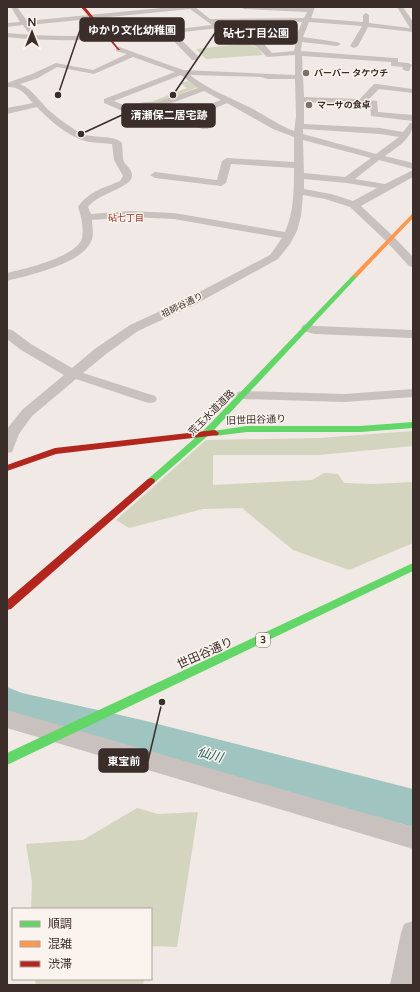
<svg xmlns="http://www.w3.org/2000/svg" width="420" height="992" font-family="'Varela Round','Noto Sans JP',sans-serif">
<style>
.green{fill:#d4d5be}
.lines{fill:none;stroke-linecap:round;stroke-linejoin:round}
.river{fill:#a0c4bf;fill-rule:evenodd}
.street{fill:#c9c1bd;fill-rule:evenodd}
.fast{fill:#63d668;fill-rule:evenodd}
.slow{fill:#ff974d;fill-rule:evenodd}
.jam{fill:#b3261e;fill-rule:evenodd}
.poi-dot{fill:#7a6f6b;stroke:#fbf3ed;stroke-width:1.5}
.labels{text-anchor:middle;stroke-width:3;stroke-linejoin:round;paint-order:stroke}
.far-poi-label{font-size:9px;font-weight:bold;fill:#3b2d2a;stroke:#fbf3ed;text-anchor:start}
.far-neighbourhood-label{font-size:9px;fill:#902a1e;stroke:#fbf3ed}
.far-street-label{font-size:9px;fill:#3b2d2a;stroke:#fbf3ed}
.shield{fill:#fbf3ed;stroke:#756864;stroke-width:1}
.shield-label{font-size:9px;font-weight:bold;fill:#3b2d2a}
.street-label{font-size:10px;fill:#3b2d2a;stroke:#fbf3ed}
.near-street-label{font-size:12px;fill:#3b2d2a;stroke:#fbf3ed}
.near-water-label{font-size:13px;font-style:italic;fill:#1d605b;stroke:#fbf3ed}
.leader{fill:none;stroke:#3b2d2a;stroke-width:1.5}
.callout-dot{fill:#3b2d2a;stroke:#fbf3ed;stroke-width:1.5}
.callout{fill:#3b2d2a;stroke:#3b2d2a;stroke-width:1.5}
.callout-label{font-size:11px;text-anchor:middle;font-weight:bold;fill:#fff}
</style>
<rect width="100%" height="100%" fill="#f0e9e5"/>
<!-- green -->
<path class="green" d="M249 43 259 49 263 55 206 59 196 49Z
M189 81 198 87 157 103H148L187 88 180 83Z
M413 431V446L319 455H213V485L312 480 324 473 338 474 344 483 373 484 413 482V543L349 570 293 550 242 508 203 509 129 528 116 520 206 440 320 438Z
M137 808 158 814 198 812 177 947 151 946V909H31L32 882 26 844 83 840Z
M35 979H144L143 985H36Z"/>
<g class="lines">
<!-- river -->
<path class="river" d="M7 687 22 693 142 720 413 789V827L142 752 15 722 7 719Z"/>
<!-- street -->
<path class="street" d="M11 7H17L27 21 171 7H195L210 19 304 18 307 12 244 9 241 7H315L311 18 363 22V15L366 13 369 15V23L410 28 397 7H403L413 22V32L368 27 358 46 354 48 350 46 362 26 309 22 303 37 337 42 341 44 337 46 302 42 301 51 395 58H398V62L408 63 412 65 409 71H406L402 69 403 67 391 66V62L302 56 304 97 360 99 374 84H377L413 89V93L379 89 368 100 377 101 378 112 413 115V121L371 116 370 105 304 102V124L380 128 403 132 410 123 413 122C413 139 397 147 385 156L413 163V169L379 160 355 179 385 184 413 170V177L361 206 394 237 413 257V267L409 266 386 241 350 207 325 199 303 195 301 216 297 231 290 244 278 259 194 305 138 331 106 354 83 373 155 396 157 399 155 402 150 403 145 402 76 379 32 416 19 434 12 452 7 453V429L22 410 64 375 21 350 7 339V329L12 330 31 344 72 368 96 348 130 325 186 299 270 255 282 238 174 219 130 217 92 220C92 225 94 233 92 239 84 264 29 275 7 281V273C24 269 77 257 82 238 84 228 81 216 78 207 89 191 104 188 120 181L123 176 114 160 112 144C104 143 97 143 89 142 70 138 50 121 37 107L7 114V108L33 103C24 93 21 87 7 87V83L32 74 56 63 93 70 127 54 116 51V47H119L183 70 295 75V55L267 57 257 47 219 28 174 33 198 56V60H192L167 34C113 40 61 43 7 37V33C59 38 111 36 163 31L160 27 163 25 170 30 212 25 190 9 29 25 33 31 30 33 28 32 23 25 7 27V23L20 22ZM216 22H302L298 32 259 33 258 34 261 36H297L294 51 272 53 263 43ZM133 57 175 72 104 99V103L125 112 145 106 161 107 204 91 221 100 205 106 189 119 188 121 189 123 202 129H208L209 127 198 120 211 110 227 103 273 129 294 137V162L227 158 222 161 217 180 155 172 150 175 155 178 221 186 226 183 231 164 294 168C294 189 294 212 285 232L174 213 130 211 91 214 88 207C98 193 133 188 132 175 132 170 127 166 124 162 122 156 123 149 122 143 114 134 92 139 80 133 71 127 60 120 52 113 41 104 34 90 20 84L38 78 57 67 94 74ZM181 75 198 88 157 102H145L126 106 114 101ZM190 75 261 77 268 79H295L296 117 294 131C279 125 267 117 253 109 232 98 208 90 190 75ZM303 129 380 134 399 137 376 154 303 134ZM303 140 371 158 345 177 304 173ZM304 179 347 183 377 188 353 201 331 194 304 189Z
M307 324 315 326 413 330V338L315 334 303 331 301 328 303 325Z
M413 389V397L344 402 243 399 238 398 236 395 238 392 243 391 344 394Z
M7 710 413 827V849L7 728Z
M413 921V985H390L401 933 404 924Z"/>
<!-- fast -->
<path class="fast" d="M355 274 358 276 357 277 213 431 247 426H360L413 422V428L360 432H247L215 436 212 435 211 433 154 483H148L147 481 148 479 203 431 353 275Z
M413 563V571L7 765V753Z"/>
<!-- slow -->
<path class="slow" d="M413 213V218L357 277H353V275Z"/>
<!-- jam -->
<path class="jam" d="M81 7H85L120 50H118Z
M215 430 219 433 218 435 56 454 7 471V465L55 448Z
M151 478 154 479 155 481 154 483 11 609 7 610V600L148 479Z"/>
</g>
<!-- markers -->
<g class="poi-dot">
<circle cx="306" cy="73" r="4"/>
<circle cx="309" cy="105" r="4"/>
</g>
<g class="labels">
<!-- far-poi labels -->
<g class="far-poi-label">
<text x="314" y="76">バーバー タケウチ</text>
<text x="317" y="108">マーサの食卓</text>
</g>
<!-- far-neighbourhood labels -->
<g class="far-neighbourhood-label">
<text x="126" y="221">砧七丁目</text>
</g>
<!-- far-street labels -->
<g class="far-street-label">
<text transform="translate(182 305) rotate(-26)" y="3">祖師谷通り</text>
</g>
<!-- shield labels -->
<rect class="shield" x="256" y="633" width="14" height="14" rx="3"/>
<g class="shield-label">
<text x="263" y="643">3</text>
</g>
<!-- street labels -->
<g class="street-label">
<text transform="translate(211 412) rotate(-45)" y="4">荒玉水道道路</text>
<text transform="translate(256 419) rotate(-2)" y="4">旧世田谷通り</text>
</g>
<!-- near-street labels -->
<g class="near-street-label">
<text transform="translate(205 653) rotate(-24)" y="4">世田谷通り</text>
</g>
<!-- near-water labels -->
<g class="near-water-label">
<text transform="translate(210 754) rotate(15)" y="5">仙川</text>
</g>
</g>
<!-- callouts -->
<path class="leader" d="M58 95L80 30M173 95L215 33M81 134L122 115M162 702L148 761"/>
<g class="callout-dot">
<circle cx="58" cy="95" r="4"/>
<circle cx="173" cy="95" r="4"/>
<circle cx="81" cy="134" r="4"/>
<circle cx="162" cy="702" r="4"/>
</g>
<g class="callout">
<rect x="80" y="18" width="104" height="23" rx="4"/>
<rect x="215" y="21" width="82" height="23" rx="4"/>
<rect x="122" y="104" width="93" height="23" rx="4"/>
<rect x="99" y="749" width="49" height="23" rx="4"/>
</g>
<g class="callout-label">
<text x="132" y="34">ゆかり文化幼稚園</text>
<text x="256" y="37">砧七丁目公園</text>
<text x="169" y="119">清瀬保二居宅跡</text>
<text x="124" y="765">東宝前</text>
</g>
<!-- border -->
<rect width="420" height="992" fill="none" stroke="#3b2d2a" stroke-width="16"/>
<!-- legend -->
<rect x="12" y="908" width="140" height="72" fill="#fbf3ed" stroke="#aea49f"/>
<rect x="20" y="921" width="20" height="6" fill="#63d668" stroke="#aea49f"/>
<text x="48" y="928" font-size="12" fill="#3b2d2a">順調</text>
<rect x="20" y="941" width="20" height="6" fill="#ff974d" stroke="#aea49f"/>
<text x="48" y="948" font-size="12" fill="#3b2d2a">混雑</text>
<rect x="20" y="961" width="20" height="6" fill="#b3261e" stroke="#aea49f"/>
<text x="48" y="968" font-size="12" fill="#3b2d2a">渋滞</text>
<!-- north arrow -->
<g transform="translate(32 32)" stroke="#fbf3ed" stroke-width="3" paint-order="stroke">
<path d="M0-3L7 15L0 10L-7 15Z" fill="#3b2d2a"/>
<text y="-6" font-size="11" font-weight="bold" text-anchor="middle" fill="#3b2d2a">N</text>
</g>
</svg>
